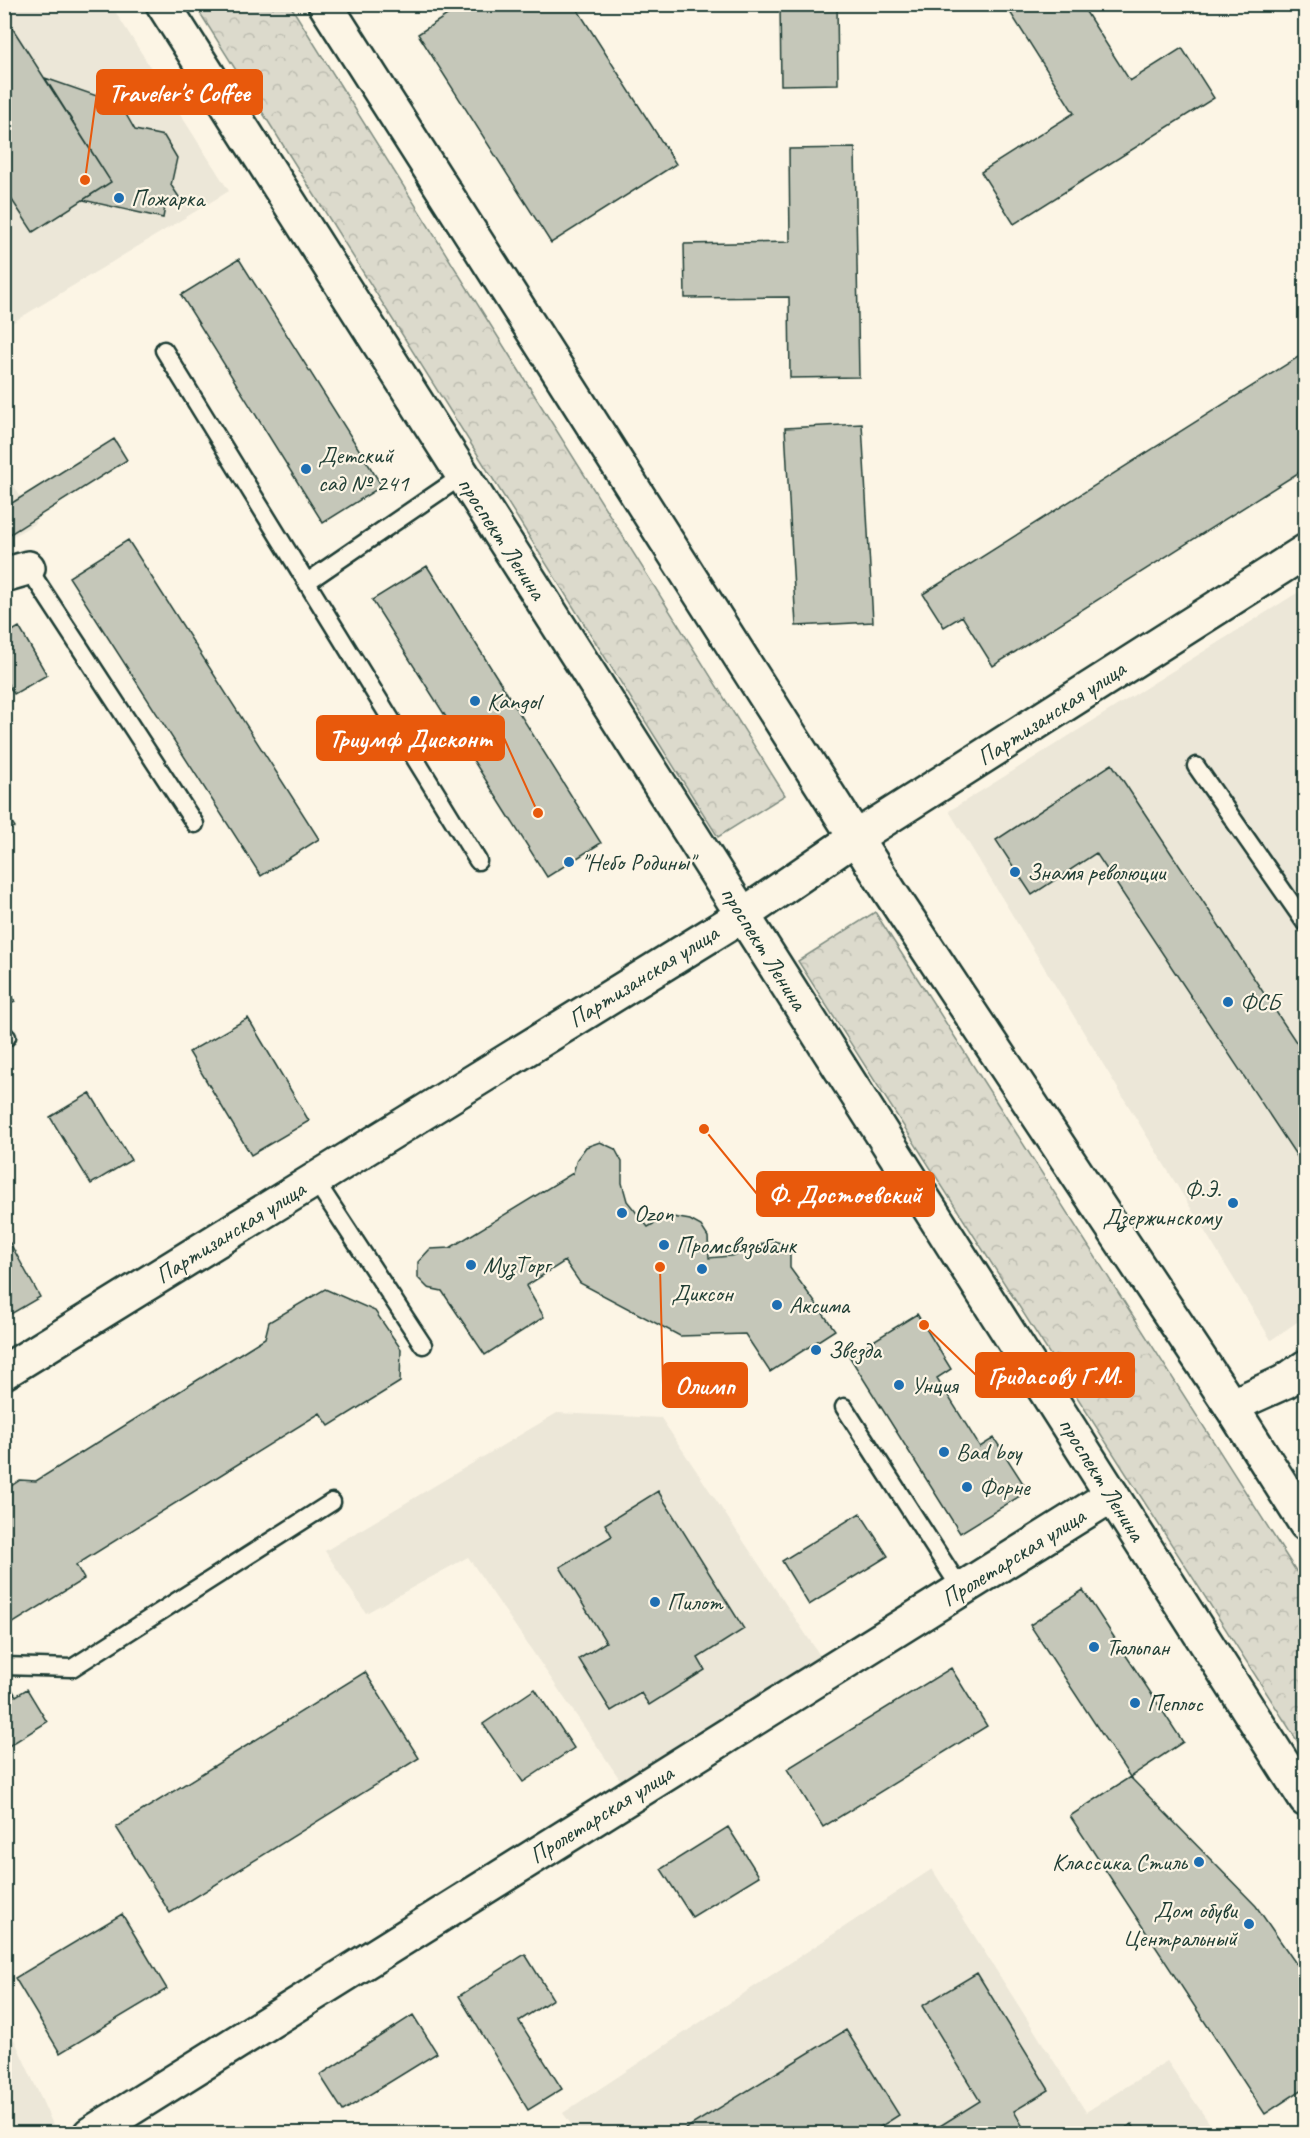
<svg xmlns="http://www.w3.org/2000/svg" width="1310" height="2138" font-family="Caveat,sans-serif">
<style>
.built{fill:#ece7d8}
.forest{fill:url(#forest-crowns);stroke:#7e8c80;stroke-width:1.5}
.building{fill:#c5c7b9;stroke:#1f3d34;stroke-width:1.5}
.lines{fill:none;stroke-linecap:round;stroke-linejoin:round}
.lane-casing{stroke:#1f3d34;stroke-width:21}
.street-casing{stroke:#1f3d34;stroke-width:38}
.secondary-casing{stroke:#1f3d34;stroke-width:38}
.primary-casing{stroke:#1f3d34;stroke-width:38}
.lane{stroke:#fcf5e5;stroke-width:16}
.street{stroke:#fcf5e5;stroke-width:33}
.secondary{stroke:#fcf5e5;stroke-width:33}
.primary{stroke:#fcf5e5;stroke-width:33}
.poi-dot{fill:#1f6fb2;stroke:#fcf5e5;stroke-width:2}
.labels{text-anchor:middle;stroke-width:4.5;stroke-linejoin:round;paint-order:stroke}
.poi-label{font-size:24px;fill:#1f3d34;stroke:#fcf5e5;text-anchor:start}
.street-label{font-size:24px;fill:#1f3d34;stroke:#fcf5e5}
.leader{fill:none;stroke:#e8590c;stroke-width:2}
.callout-dot{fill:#e8590c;stroke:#fcf5e5;stroke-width:2}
.callout{fill:#e8590c;stroke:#e8590c;stroke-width:2}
.callout-label{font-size:26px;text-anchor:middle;font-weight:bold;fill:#fff}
</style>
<defs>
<pattern id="forest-crowns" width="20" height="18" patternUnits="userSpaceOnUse" patternTransform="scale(1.5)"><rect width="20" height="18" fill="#dcdacc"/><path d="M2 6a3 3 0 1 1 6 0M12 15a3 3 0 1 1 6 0" fill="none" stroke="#bcbcb0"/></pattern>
</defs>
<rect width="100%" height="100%" fill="#fcf5e5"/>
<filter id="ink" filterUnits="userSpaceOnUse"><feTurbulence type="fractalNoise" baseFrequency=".0167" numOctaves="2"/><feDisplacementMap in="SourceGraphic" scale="12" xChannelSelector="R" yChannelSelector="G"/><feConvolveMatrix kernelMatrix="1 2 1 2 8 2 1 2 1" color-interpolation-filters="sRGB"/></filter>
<g filter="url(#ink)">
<!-- built -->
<path class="built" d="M5 5H111L229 191 5 327Z
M4 469 36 523 5 541H4Z
M1305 588 1306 1316 1271 1340 949 811Z
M557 1413 661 1418 821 1657 621 1781 468 1557 366 1613 325 1551Z
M932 1869 1086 2112 1167 2061 1216 2133 578 2134 563 2113Z
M4 2017 55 2129 49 2133H5Z"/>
<!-- forest -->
<path class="forest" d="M195 5H290L785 795 718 837Z
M875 912 1305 1585V1753L798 961Z"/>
<!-- building -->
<path class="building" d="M464 4H574L676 164 551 243 418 34Z
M780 4H837L838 84 781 85Z
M1023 4H1081L1130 81 1182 48 1214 98 1014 224 981 172 1074 113 1010 12Z
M4 15 111 182 33 232 4 188Z
M45 78 120 104 135 130 164 136 177 158 171 185 181 200 165 207 163 218 83 200 111 182Z
M855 148 859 377 790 378 789 297 685 298 684 244 790 242 789 149Z
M239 259 382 486 323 523 181 295Z
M1306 352V468L993 666 962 616 944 627 923 594Z
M862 424 873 622 796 626 785 428Z
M114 439 127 460 4 538V508Z
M128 540 319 839 261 876 69 577Z
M427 566 601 843 547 877 372 600Z
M19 627 47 675 14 694 4 678V636Z
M1112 764 1306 1057V1170L1096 853 1032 895 996 840Z
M4 810 15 827 4 833Z
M4 983 15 1001 4 1007Z
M248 1018 309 1121 251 1155 189 1052Z
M90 1093 131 1160 91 1184 50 1117Z
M600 1142 615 1149 622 1162V1183L627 1201 648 1227 660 1220 673 1217 690 1220 701 1226 708 1237 709 1258 730 1256 754 1251 762 1244 770 1240 781 1243 790 1252V1268L835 1330 770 1372 745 1334 680 1336 580 1283 565 1261 526 1286 544 1317 485 1355 442 1291 428 1288 418 1278V1262L430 1249 450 1248 573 1173 577 1159 586 1147Z
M10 1243 40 1297 4 1318V1246Z
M325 1289 375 1311 401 1349 400 1382 329 1426 320 1413 76 1565 84 1579 7 1627 4 1626V1491L20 1480 36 1481 265 1338 269 1322Z
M917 1314 951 1369 937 1378 980 1447 994 1438 1028 1491 960 1533 849 1356Z
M658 1491 744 1629 698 1658 705 1670 649 1705 641 1693 611 1711 579 1659 606 1642 560 1567 612 1536 605 1524Z
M860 1513 888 1556 809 1605 782 1561Z
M1083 1590 1183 1742 1130 1777 1030 1625Z
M951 1668 987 1726 823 1827 787 1769Z
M365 1672 419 1758 170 1913 116 1827Z
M10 1686 16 1696 27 1689 47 1722 4 1749V1689Z
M535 1689 574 1748 523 1782 483 1724Z
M1130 1777 1256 1906 1306 1978V2087L1265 2114 1070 1816Z
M728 1827 759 1876 692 1917 661 1869Z
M122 1914 167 1989 60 2053 15 1978Z
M525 1954 553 1999 519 2021 562 2089 528 2110 459 1996Z
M977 1973 1049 2090 1014 2111 1027 2134H927L980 2101 922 2006Z
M413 2015 437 2053 343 2111 320 2075Z
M846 2030 899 2115 869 2134H677Z
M1132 2124 1138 2134H1117Z"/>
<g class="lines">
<defs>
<path id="lane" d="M164 350 478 861
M28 568 195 824
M307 582 462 476
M1196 766 1306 924
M4 1039 7 1037
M315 1180 423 1345
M844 1407 961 1589
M4 1666 72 1668 332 1502"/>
<path id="street" d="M4 575 28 568
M1231 1406 1284 1382 1306 1367
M90 2134 1112 1495"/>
<path id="secondary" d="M4 1372 743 915 855 838 1306 551"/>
<path id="primary" d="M163 4 1306 1800
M325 4 890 892 1231 1406 1306 1524"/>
</defs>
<!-- lane casing -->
<use href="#lane" class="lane-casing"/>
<!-- street casing -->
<use href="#street" class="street-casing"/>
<!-- secondary casing -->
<use href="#secondary" class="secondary-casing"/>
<!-- primary casing -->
<use href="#primary" class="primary-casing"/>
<!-- lane -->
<use href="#lane" class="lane"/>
<!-- street -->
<use href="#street" class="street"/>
<!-- secondary -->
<use href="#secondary" class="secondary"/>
<!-- primary -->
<use href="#primary" class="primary"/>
</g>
</g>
<!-- markers -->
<g class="poi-dot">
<circle cx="119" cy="198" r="6"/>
<circle cx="306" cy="469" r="6"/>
<circle cx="475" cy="701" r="6"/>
<circle cx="569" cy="862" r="6"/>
<circle cx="1015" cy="872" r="6"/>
<circle cx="1228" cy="1002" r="6"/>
<circle cx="1233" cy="1203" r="6"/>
<circle cx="622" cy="1213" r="6"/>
<circle cx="664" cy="1245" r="6"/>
<circle cx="471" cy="1265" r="6"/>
<circle cx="702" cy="1269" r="6"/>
<circle cx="777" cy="1305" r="6"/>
<circle cx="816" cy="1350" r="6"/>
<circle cx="899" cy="1385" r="6"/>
<circle cx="944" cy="1452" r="6"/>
<circle cx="967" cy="1487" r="6"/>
<circle cx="655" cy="1602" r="6"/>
<circle cx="1094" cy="1647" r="6"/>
<circle cx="1135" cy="1703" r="6"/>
<circle cx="1199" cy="1862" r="6"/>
<circle cx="1249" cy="1924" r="6"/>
</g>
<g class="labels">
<!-- poi labels -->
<g class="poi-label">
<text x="131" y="206">Пожарка</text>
<text x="318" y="463">Детский<tspan x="318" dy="28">сад № 241</tspan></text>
<text x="487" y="709">Kangol</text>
<text x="581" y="870">"Небо Родины"</text>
<text x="1027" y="880">Знамя революции</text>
<text x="1240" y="1010">ФСБ</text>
<text x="1221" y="1197" text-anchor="end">Ф.Э.<tspan x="1221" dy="28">Дзержинскому</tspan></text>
<text x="634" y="1221">Ozon</text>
<text x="676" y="1253">Промсвязьбанк</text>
<text x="483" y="1273">МузТорг</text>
<text x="702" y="1301" text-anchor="middle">Диксон</text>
<text x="789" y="1313">Аксима</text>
<text x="828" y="1358">Звезда</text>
<text x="911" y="1393">Унция</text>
<text x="956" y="1460">Bad boy</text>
<text x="979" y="1495">Форне</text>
<text x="667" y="1610">Пилот</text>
<text x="1106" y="1655">Тюльпан</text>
<text x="1147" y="1711">Пеплос</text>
<text x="1187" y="1870" text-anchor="end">Классика Стиль</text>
<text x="1237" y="1918" text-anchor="end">Дом обуви<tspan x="1237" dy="28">Центральный</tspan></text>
</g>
<!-- street labels -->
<g class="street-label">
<text transform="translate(502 538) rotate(57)" y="8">проспект Ленина</text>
<text transform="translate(1051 713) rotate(-33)" y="8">Партизанская улица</text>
<text transform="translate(764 948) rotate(58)" y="8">проспект Ленина</text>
<text transform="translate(643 976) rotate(-32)" y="8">Партизанская улица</text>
<text transform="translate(230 1232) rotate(-32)" y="8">Партизанская улица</text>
<text transform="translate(1102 1479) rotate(58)" y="8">проспект Ленина</text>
<text transform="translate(1013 1557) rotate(-32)" y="8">Пролетарская улица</text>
<text transform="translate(601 1814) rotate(-32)" y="8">Пролетарская улица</text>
</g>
</g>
<!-- callouts -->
<path class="leader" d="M85 180L97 92M538 813L504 738M704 1129L757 1194M924 1325L976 1375M660 1267L663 1385"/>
<g class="callout-dot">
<circle cx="85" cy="180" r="6"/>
<circle cx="538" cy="813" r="6"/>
<circle cx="704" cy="1129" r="6"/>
<circle cx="924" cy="1325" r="6"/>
<circle cx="660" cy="1267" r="6"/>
</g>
<g class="callout">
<rect x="97" y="70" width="165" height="44" rx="6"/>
<rect x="317" y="716" width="187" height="44" rx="6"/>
<rect x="757" y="1172" width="177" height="44" rx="6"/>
<rect x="976" y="1353" width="158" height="44" rx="6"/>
<rect x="663" y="1363" width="84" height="44" rx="6"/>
</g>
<g class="callout-label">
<text x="179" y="101">Traveler's Coffee</text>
<text x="410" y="747">Триумф Дисконт</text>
<text x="845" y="1203">Ф. Достоевский</text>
<text x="1055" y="1384">Гридасову Г.М.</text>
<text x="705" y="1394">Олимп</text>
</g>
<!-- margin -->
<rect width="1310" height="2138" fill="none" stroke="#fcf5e5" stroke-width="24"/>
<rect x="12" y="12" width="1286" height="2114" fill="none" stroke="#1f3d34" stroke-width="2" filter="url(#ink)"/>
</svg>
